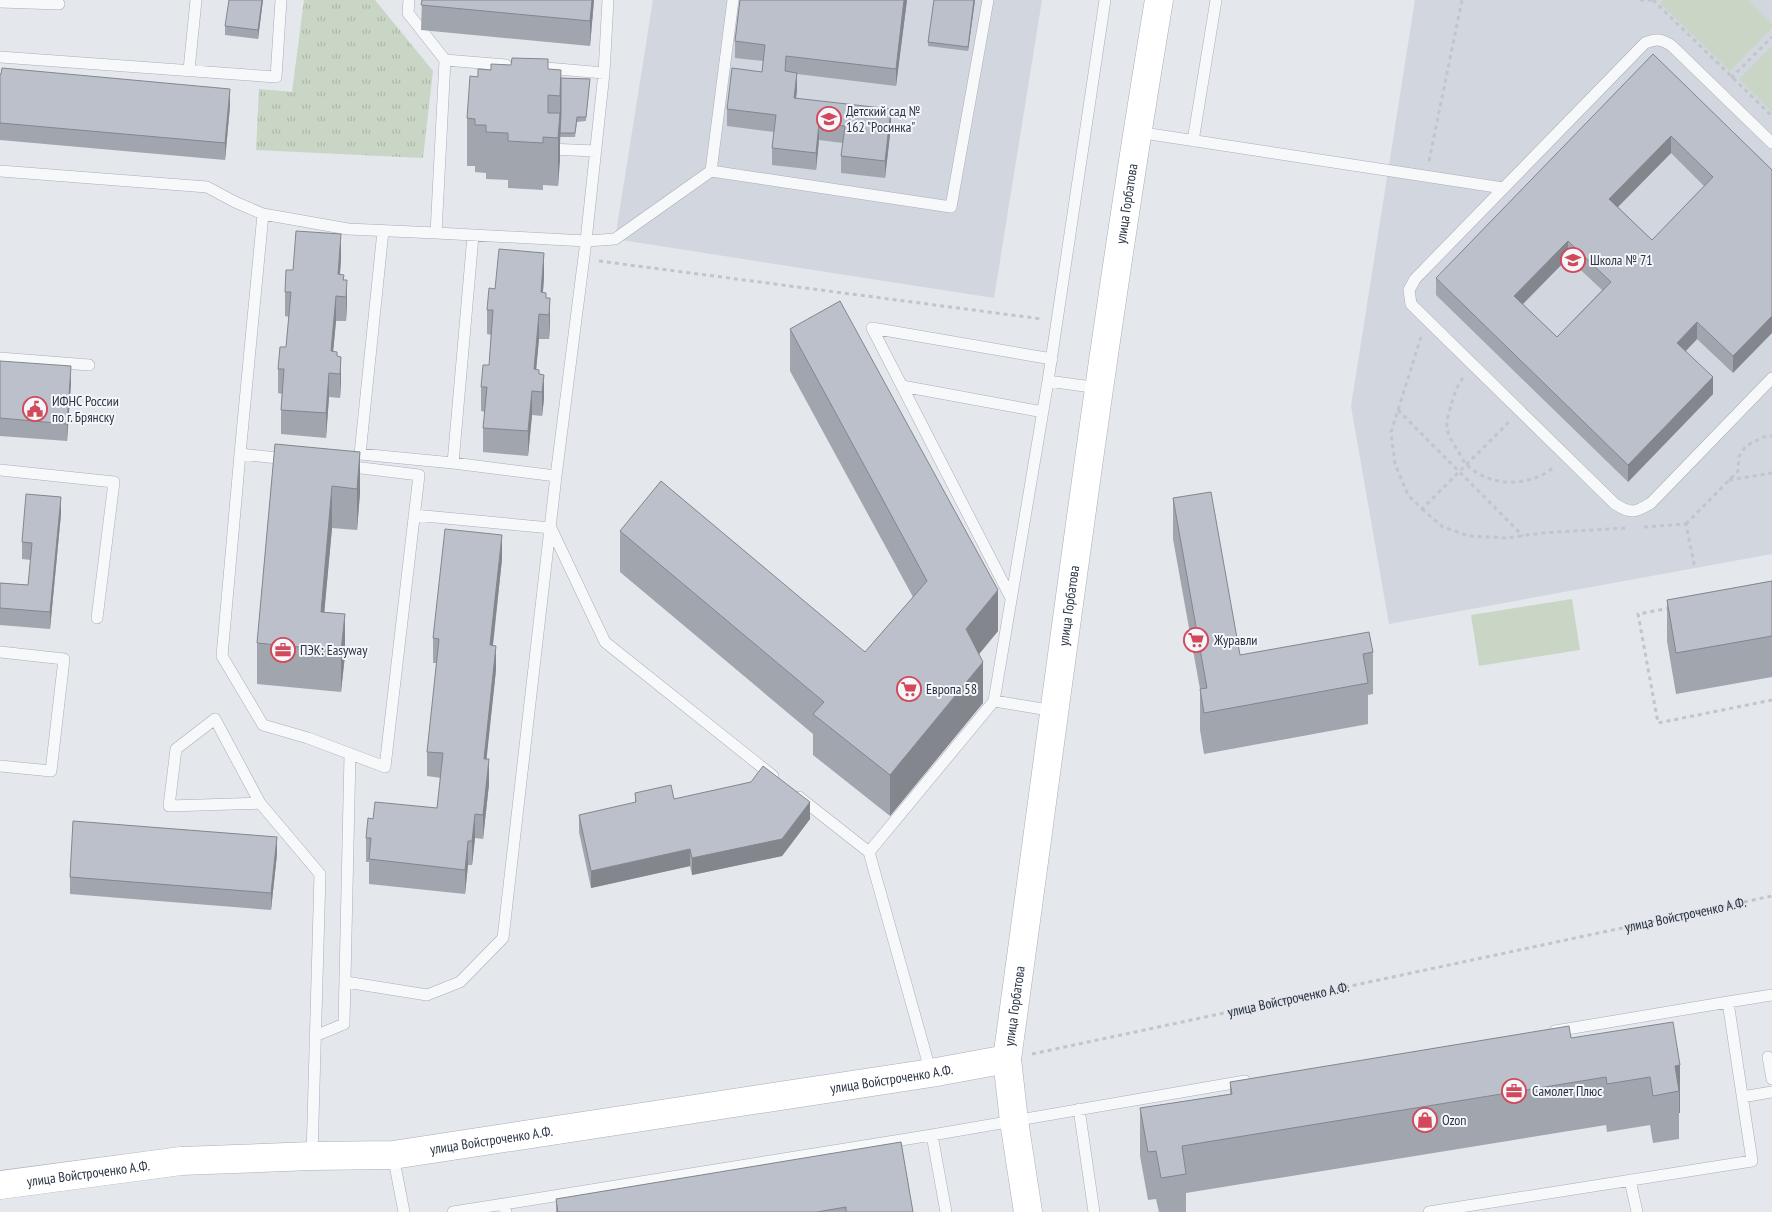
<svg xmlns="http://www.w3.org/2000/svg" width="1772" height="1212" font-family="'PT Sans Narrow',sans-serif">
<style>
.built{fill:#d2d6de}
.green{fill:#c9d6c5}
.park{fill:url(#park-tufts)}
.lines{fill:none;stroke-linecap:round;stroke-linejoin:round}
.lane-casing{stroke:#a9aeb7;stroke-width:12}
.secondary-casing{stroke:#a9aeb7;stroke-width:29}
.path{stroke:#c2c5cb;stroke-width:3;stroke-dasharray:4 4;stroke-linecap:butt}
.lane{stroke:#f7f8fa;stroke-width:11}
.secondary{stroke:#fff;stroke-width:28}
.wall{fill:#a1a5ae;fill-rule:evenodd}
.shaded-wall{fill:#83868d}
.building{fill:#bbc0ca;stroke:#83868d;fill-rule:evenodd}
.labels{text-anchor:middle;stroke-width:4;stroke-linejoin:round;paint-order:stroke}
.poi-label{font-size:14px;fill:#2b3445;stroke:#f4f6f9;text-anchor:start}
.street-label{font-size:14px;fill:#2b3445;stroke:#f4f6f9}
</style>
<defs>
<pattern id="park-tufts" width="24" height="20" patternUnits="userSpaceOnUse" patternTransform="scale(1.25)"><rect width="24" height="20" fill="#c9d6c5"/><path d="M3 7l-1-3M5 7V3M7 7l1-3M15 17l-1-3M17 17v-4M19 17l1-3" fill="none" stroke="#adb8ab"/></pattern>
</defs>
<rect width="100%" height="100%" fill="#e4e7ec"/>
<!-- built -->
<path class="built" d="M653 0H1042L994 298 615 239Z
M1415 0H1772V554L1389 624 1351 406Z"/>
<!-- green -->
<path class="green" d="M1663 0H1748L1772 24V28L1730 71 1660 3Z
M1772 46V112L1739 79Z
M1572 599 1580 650 1479 666 1471 615Z"/>
<!-- park -->
<path class="park" d="M304 0H375L433 71 423 158 256 150 259 89 292 92Z"/>
<g class="lines">
<defs>
<path id="lane" d="M0 2 59 4
M0 57 276 77 281 0
M445 60 506 65
M189 70 196 0
M604 73 608 0
M1137 132 1503 188
M1193 141 1216 0
M1772 143 1672 46C1662 39 1656 38 1645 43L1415 279 1409 290 1411 304 1418 311 1615 504C1631 514 1635 513 1651 503L1772 378
M548 149 596 151
M0 171 207 187 235 202 263 214 348 229 436 233 445 60 408 13 409 0
M711 171 733 0
M263 214 240 454 287 459
M383 231 360 454 453 463
M436 233 586 241 604 73 535 67
M473 236 453 463 556 476 586 241 615 239 711 171 951 207 988 0
M0 358 89 365
M1048 381 1105 0
M902 386 1043 412
M240 454 222 656 263 725 308 738 385 767 419 475 345 466
M0 470 114 482 97 618
M414 515 551 528 605 642 773 776
M1011 598 872 328 1052 359
M0 652 64 659 51 771 0 766
M994 701 1048 381 1099 388
M799 797 869 852 931 1073
M260 803 169 806 176 749 215 719 260 803 320 874 312 1156
M869 852 994 701 1055 711
M346 982 427 995 460 982 503 938 556 476
M1728 1002 1772 995
M315 1036 344 1024 350 754
M1768 1057 1772 1079
M1742 1097 1772 1092
M1079 1109 1094 1212
M932 1135 946 1212
M393 1155 404 1212
M1630 1180 1637 1212
M504 1204 932 1135 1245 1081
M453 1212 504 1204 506 1212
M1429 1212 1752 1161 1728 1002 1555 1031"/>
<g id="secondary">
<path id="s2" d="M0 1185 181 1161 312 1156 393 1155 931 1073 1007 1059"/>
<path id="s3" d="M1028 1212 1014 1121 1007 1059C1056 706 1100 352 1159 0"/>
</g>
</defs>
<!-- lane casing -->
<use href="#lane" class="lane-casing"/>
<!-- secondary casing -->
<use href="#secondary" class="secondary-casing"/>
<!-- path -->
<g class="path">
<path d="M1640 0H1652"/>
<path d="M1653 0 1772 116"/>
<path d="M1731 78 1772 37"/>
<path d="M1429 161 1462 0"/>
<path d="M599 261 1042 319"/>
<path d="M1421 337 1391 432 1395 464 1408 495 1422 509 1509 422"/>
<path d="M1463 378C1457 385 1455 393 1452 402 1450 410 1446 420 1447 428 1448 435 1453 444 1457 449 1460 454 1463 461 1467 465 1491 488 1530 487 1554 467"/>
<path d="M1398 410 1523 536"/>
<path d="M1729 480 1772 473"/>
<path d="M1422 509 1443 527 1469 536 1507 538 1542 533 1625 528"/>
<path d="M1686 524 1738 471 1739 456 1746 446 1763 437 1772 436"/>
<path d="M1644 527 1686 524 1695 569"/>
<path d="M1670 608 1638 614 1658 723 1772 700"/>
<path id="s1" d="M1032 1054 1772 896"/>
</g>
<!-- lane -->
<use href="#lane" class="lane"/>
<!-- secondary -->
<use href="#secondary" class="secondary"/>
</g>
<!-- wall -->
<path class="wall" d="M263 0 258 39 225 35V26Z
M422 0H594L590 46 421 30Z
M740 0H907L896 86 797 74V90L796 98 891 126 885 178 841 173V156L843 143 819 140 816 170 772 165V148L774 132 727 126V109L762 72 763 61 735 58V41Z
M975 0 968 51 928 46V42Z
M1653 54 1772 170 1733 373 1697 339 1686 351 1713 394 1628 482 1436 295V278ZM1671 153 1704 186 1652 240 1618 207ZM1568 258 1602 290 1557 337 1523 304Z
M491 70H548L561 78 590 79 586 121 577 122 575 137H560L558 186 543 185V190L508 188V180L486 179V173L475 172V166H467V118L478 77Z
M0 74 230 106 225 160 0 140Z
M341 259 340 274 344 280 347 304 346 321H336L333 351 337 356 341 381 340 398 329 397 326 438 281 434V410L282 394 278 393V369L286 347 289 317 285 316V292L293 270Z
M544 277 543 292 546 298 550 323 549 339H539L536 369 539 374 544 399 542 416 532 415 528 456 483 452V428L485 412 481 411V387L489 365 491 335 487 334V310L495 289Z
M790 329 998 631 979 654 983 703 890 816 813 755V734L620 572V531L865 652 913 597 790 371Z
M0 361 71 383 67 441 0 436Z
M275 444 360 452V493L357 530 332 528 324 612 345 655 341 692 257 684V643Z
M1173 498 1240 655 1373 652V694L1368 695V724L1204 754 1200 730V689L1173 539Z
M61 514 50 629 0 625V583L28 585 31 560 22 559V542Z
M502 559 493 646 496 670 486 759 489 784 483 839 475 838 472 865H468L465 894 369 884V862H366V838L373 819 437 808 441 778 427 776V752L437 663H433V638Z
M1772 581V677L1676 694 1667 641V600Z
M635 793 674 799 810 819 782 856 692 875 690 866 591 888 579 832V815L635 803Z
M277 854 271 910 70 894V877Z
M1571 1038 1680 1065V1113H1679V1139L1653 1143 1650 1125 1607 1132 1606 1125 1186 1193V1212H1159L1156 1199 1148 1200 1140 1156V1108L1230 1094V1082Z
M901 1142 913 1212H556V1199Z"/>
<!-- shaded-wall -->
<path class="shaded-wall" d="M262 0H263L258 39V30Z
M592 0H594L590 46V21Z
M904 0H907L896 86V69Z
M974 0H975L968 51V47Z
M561 70V118L560 144V96Z
M797 73V90L794 115V98Z
M230 89V106L225 160V143Z
M891 109V126L885 178V161Z
M560 113V161L558 186V138Z
M819 123V140L816 170V153Z
M1671 136V153L1609 216V199Z
M341 234V259L338 299V274Z
M1568 241V258L1514 313V296Z
M544 253V277L541 317V292Z
M347 280V304L346 321V297Z
M336 296V321L331 375V351Z
M550 298V323L549 339V315Z
M539 314V339L534 393V369Z
M1772 316V333L1733 373V356Z
M1697 322V339L1677 360V343Z
M341 357V381L340 398V374Z
M71 366V383L67 441V424Z
M329 373V397L326 438V413Z
M544 375V399L542 416V392Z
M1713 377V394L1628 482V465Z
M532 391V415L528 456V431Z
M360 452V493L357 530V489Z
M332 486V528L321 649V612Z
M61 497V514L50 629V612Z
M502 535V559L490 670V645Z
M998 590V631L966 670V629Z
M345 614V655L341 692V651Z
M496 646V670L484 783V759Z
M983 662V703L890 816V775Z
M489 759V784L483 839V815Z
M810 802V819L782 856 692 875V858Z
M475 814V838L472 865V841Z
M277 837V854L271 910V893Z
M468 841V865L465 894V870Z
M690 849V866L591 888V871Z
M1680 1065V1113H1679V1091L1675 1066Z"/>
<!-- building -->
<path class="building" d="M229 0H262L258 30 225 26Z
M422 0H592L590 21 421 5Z
M740 0H904L896 69 786 56 785 71 797 73 794 98 891 109 885 161 841 156 845 126 819 123 816 153 772 148 776 115 727 109 732 68 762 72 765 45 735 41Z
M934 0H974L968 47 928 42Z
M1653 54 1772 170V316L1733 356 1697 322 1677 343 1713 377 1628 465 1436 278ZM1671 136 1713 177 1652 240 1609 199ZM1568 241 1611 282 1557 337 1514 296Z
M512 58 548 59V69L561 70 560 96 548 95V113H560L558 138 543 137V143L508 141V133L486 132V125H475V119L467 118 470 76 478 77V69L491 70V64L511 65Z
M2 68 230 89 225 143 0 123V74H1Z
M561 78 590 79 586 117H577L575 133H560L561 114Z
M296 231 341 234 338 274 344 275 343 280H347L346 297 336 296 331 351 337 352V356L341 357 340 374 329 373 326 413 281 410 284 369H278L280 347H286L291 292H285L286 270H293Z
M499 249 544 253 541 292 546 293V298H550L549 315 539 314 534 369 539 370V374L544 375 542 392 532 391 528 431 483 428 487 387H481L483 365H489L493 310H487L489 288 495 289Z
M840 301 998 590 966 629 983 662 890 775 813 714 824 702 620 531 661 481 865 652 927 581 790 329Z
M0 361 71 366 67 424 0 418Z
M275 444 360 452 357 489 332 486 321 612 345 614 341 651 257 643Z
M1211 492 1240 655 1369 632 1373 652 1363 654 1368 683 1204 713 1200 689 1207 688 1173 498Z
M26 494 61 497 50 612 0 608V583L28 585 32 543 22 542Z
M445 529 502 535 490 645 496 646 484 759H489L483 815 475 814 472 841H468L465 870 369 859 371 838H366L368 818 373 819 375 802 437 808 443 753 427 752 439 639 433 638Z
M1772 581V636L1676 653 1667 600Z
M763 766 810 802 782 839 692 858 690 849 591 871 579 815 636 802 635 793 671 785 674 799 751 782Z
M73 821 277 837 271 893 70 877Z
M1673 1022 1680 1065 1675 1066 1679 1091 1653 1096 1650 1077 1607 1084 1606 1077 1182 1146 1186 1174 1161 1178 1156 1151 1148 1152 1140 1108 1232 1094 1230 1082 1569 1026 1571 1038Z
M901 1142 913 1212H846V1207L817 1212H558L556 1199Z"/>
<!-- icons -->
<defs>
<symbol id="school-ring" viewBox="-11 -11 22 22"><circle r="9.5" fill="#f4f6f9" stroke="#d1495b" stroke-width="1.5"/><path d="M0-5L7-2L0 1L-7-2ZM-4 1L0 2.5L4 1V4Q0 6-4 4Z" fill="#d1495b"/></symbol>
<symbol id="civic-ring" viewBox="-11 -11 22 22"><circle r="9.5" fill="#f4f6f9" stroke="#d1495b" stroke-width="1.5"/><path d="M-.6-6.5H3V-4.5H.6V-3L4-1V1h2V6H-6V1h2V-1L-.6-3ZM-1.2 2.5V6h2.4V2.5Z" fill="#d1495b"/></symbol>
<symbol id="supermarket-ring" viewBox="-11 -11 22 22"><circle r="9.5" fill="#f4f6f9" stroke="#d1495b" stroke-width="1.5"/><path d="M-6-5.5h2.5l.6 2H6L4.5 2H-2.5L-4.4-4H-6ZM-1.5 3.2a1.3 1.3 0 1 0 .1 0ZM3 3.2a1.3 1.3 0 1 0 .1 0Z" fill="#d1495b"/></symbol>
<symbol id="office-ring" viewBox="-11 -11 22 22"><circle r="9.5" fill="#f4f6f9" stroke="#d1495b" stroke-width="1.5"/><path d="M-6-3h4V-5.5h4V-3h4V5H-6ZM-1-4.5V-3h2v-1.5ZM-6 0V1H6V0Z" fill="#d1495b"/></symbol>
<symbol id="shop-ring" viewBox="-11 -11 22 22"><circle r="9.5" fill="#f4f6f9" stroke="#d1495b" stroke-width="1.5"/><path d="M-5-2.5h2.3a2.7 3.5 0 0 1 5.4 0H5L5.5 6h-11ZM-1.5-2.5h3a1.5 2.3 0 0 0-3 0Z" fill="#d1495b"/></symbol>
</defs>
<g fill-rule="evenodd">
<use href="#school-ring" x="815" y="105" width="28" height="28"/>
<use href="#school-ring" x="1559" y="246" width="28" height="28"/>
<use href="#civic-ring" x="21" y="395" width="28" height="28"/>
<use href="#supermarket-ring" x="1182" y="626" width="28" height="28"/>
<use href="#office-ring" x="269" y="636" width="28" height="28"/>
<use href="#supermarket-ring" x="895" y="675" width="28" height="28"/>
<use href="#office-ring" x="1500" y="1077" width="28" height="28"/>
<use href="#shop-ring" x="1411" y="1106" width="28" height="28"/>
</g>
<g class="labels">
<!-- poi labels -->
<g class="poi-label">
<text x="846" y="116">Детский сад №<tspan x="846" dy="16">162 "Росинка"</tspan></text>
<text x="1590" y="265">Школа № 71</text>
<text x="52" y="406">ИФНС России<tspan x="52" dy="16">по г. Брянску</tspan></text>
<text x="1214" y="645">Журавли</text>
<text x="300" y="655">ПЭК: Easyway</text>
<text x="926" y="694">Европа 58</text>
<text x="1532" y="1096">Самолет Плюс</text>
<text x="1442" y="1125">Ozon</text>
</g>
<!-- street labels -->
<g class="street-label">
<text dy="5" stroke="none"><textPath href="#s3" startOffset="1018">улица Горбатова</textPath></text>
<text dy="5" stroke="none"><textPath href="#s3" startOffset="612">улица Горбатова</textPath></text>
<text dy="5" stroke="none"><textPath href="#s1" startOffset="668">улица Войстроченко А.Ф.</textPath></text>
<text dy="5" stroke="none"><textPath href="#s1" startOffset="262">улица Войстроченко А.Ф.</textPath></text>
<text dy="5" stroke="none"><textPath href="#s3" startOffset="208">улица Горбатова</textPath></text>
<text dy="5" stroke="none"><textPath href="#s2" startOffset="899">улица Войстроченко А.Ф.</textPath></text>
<text dy="5" stroke="none"><textPath href="#s2" startOffset="494">улица Войстроченко А.Ф.</textPath></text>
<text dy="5" stroke="none"><textPath href="#s2" startOffset="89">улица Войстроченко А.Ф.</textPath></text>
</g>
</g>
</svg>
